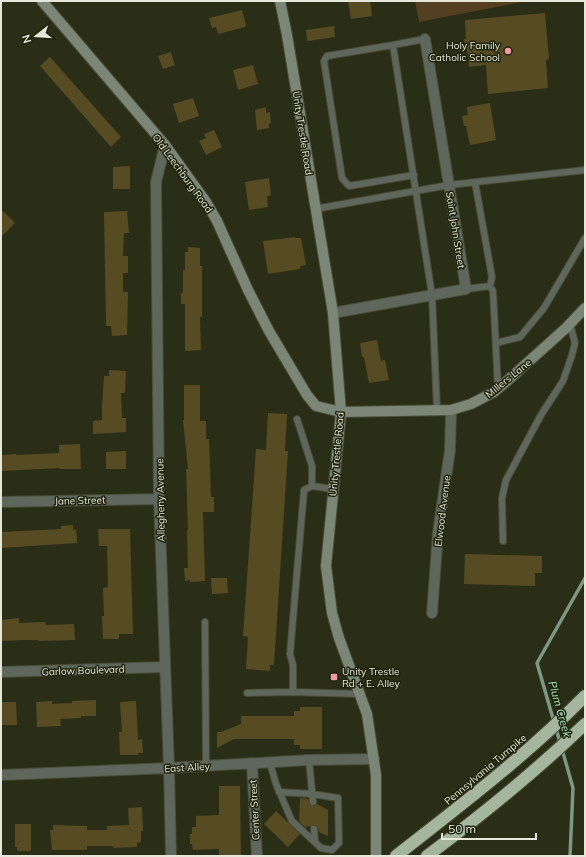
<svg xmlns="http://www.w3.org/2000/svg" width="586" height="857" font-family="Mulish,sans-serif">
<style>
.green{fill:#553f23}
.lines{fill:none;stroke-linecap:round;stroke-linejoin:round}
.stream{stroke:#7b9884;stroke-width:3.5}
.building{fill:#564b23}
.lane-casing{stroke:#494c36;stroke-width:8}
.street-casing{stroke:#494c36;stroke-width:12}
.secondary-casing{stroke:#494c36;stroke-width:12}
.highway-casing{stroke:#494c36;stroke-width:14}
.lane{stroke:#5f665c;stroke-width:6}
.street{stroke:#5f665c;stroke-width:10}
.secondary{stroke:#7b8677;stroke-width:10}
.highway{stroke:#a4b69e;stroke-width:12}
.poi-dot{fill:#f39aa9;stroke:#21240d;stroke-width:1.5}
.labels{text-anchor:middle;stroke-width:3;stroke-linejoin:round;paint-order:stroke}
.poi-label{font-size:10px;fill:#e5e8d9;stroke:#21240d;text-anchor:end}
.street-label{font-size:10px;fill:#e5e8d9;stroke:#21240d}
.water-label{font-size:11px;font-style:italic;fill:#a2e9c1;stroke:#21240d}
</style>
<rect width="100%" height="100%" fill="#2b2e17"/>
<!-- green -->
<path class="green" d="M415 1H527L419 22Z"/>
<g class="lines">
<!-- stream -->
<path class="stream" d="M554 722 537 663 585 578
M556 728 560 743
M562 749 573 788 570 856"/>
</g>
<!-- building -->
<path class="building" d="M348 1H370L372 16 351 19Z
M242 10 246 25 245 27 218 34 216 27 212 28 209 18Z
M545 13 549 59 546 60 548 88 488 94 486 65 469 67 467 48 465 49 464 39H466L465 20Z
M334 26 335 37 307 41 306 30Z
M171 52 175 65 163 69 158 56Z
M50 57 121 137 111 147 40 66Z
M253 65 258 84 238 90 233 70Z
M193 98 199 116 179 123 173 104Z
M490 103 496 140 470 145 466 126H464L462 116 468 115 467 107Z
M266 107V113L270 112 271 123 269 124V128L257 130 255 110Z
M214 130 222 147 206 155 199 141 206 138 204 134Z
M130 166V189H113V167Z
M269 178 271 195 267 196 268 207 249 210 245 182Z
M1 209 15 223 1 237Z
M127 211 129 233H124L123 256H128V273H123V292H128L127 335 112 336 111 326H106L104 212Z
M295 237V238H301L306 265 300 266V269L268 274 263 241Z
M188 247 200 248V266H202V317H200L201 350 185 351V304H181V293H183V270H185V252H188Z
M377 340 381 361 385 360 389 380 369 383 364 357H362L360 343Z
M109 370 126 371 125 393H121L122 418H126V432L93 434V421L102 420V407L104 376H109Z
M184 385H200V421H206V439H209L211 497H214V512H203L205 581 190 582V580L185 581 184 568H188L187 530H188L186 469H188L183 420H184Z
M268 413 287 414 285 451H288L274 665H270V671L246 669 248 637 243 636 256 449 266 450Z
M80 444 81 469H60L59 468 1 471V455L16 454V455L59 453V445Z
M126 451V469H106V452Z
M73 525V530L76 529 77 543 1 548V532L61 529V526Z
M98 529H130L133 634H119V639H103L102 616H104L103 588 108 587 107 546H99Z
M465 554 542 556V573H535V586L464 584Z
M211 578H227L228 593 212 594Z
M19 618V623L45 622 46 625 74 624 75 640 38 641V640H24L1 641V620Z
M96 700V716H81V718L60 719 61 726 37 727 36 702 52 701V704L72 703V701Z
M136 701 138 740 142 739 143 753H138V755H120L119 732H122L120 702Z
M1 702H16L17 725H1Z
M300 707H322V749H300V745H294V739H234L217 748V732H221L241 724V716H294V711H300Z
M219 786H240L241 856H219V849L193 850 192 844H190V834H192V827H196V816L219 815Z
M300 798 308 799 311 806H314L317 804 328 810V836L319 832 316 825H313L310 827 307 826 306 828 299 821Z
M142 807 143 831H141V842L137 843V847L113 848V846H87V850H52L50 830H53V825L87 826V830H107V826L129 825 128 808Z
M276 811 300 834 288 847 264 824Z
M15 824H31V851H17V847H15Z"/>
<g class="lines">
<defs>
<path id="lane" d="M425 39 393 45 432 295 437 410
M393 45 327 56 324 61 342 178 349 186 414 175
M475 182 492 277 490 286 493 291 498 389
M315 209 449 185 585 170
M466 289 490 286
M496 343 520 337 544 308 585 238
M297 419 312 466V486
M503 541 502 498 506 480 541 415 563 381 572 355 575 343 570 324
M205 622 206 766
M293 692V665L290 654 304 490 312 486 333 489
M247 693 293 692 360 694
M309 760 313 802
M270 763 276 784 292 821 321 848 332 850 339 843 338 798 312 794 279 792
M314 829 315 842"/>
<path id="street" d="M165 145 156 182 159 499 169 768 171 856
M333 313 466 289 425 39
M1 502 159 499
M432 613 438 533 450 450 451 410
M1 672 165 667
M252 764 257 856
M1 775 169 768 309 760 374 759"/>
<path id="secondary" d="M42 1 165 145 206 202 217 221 248 290 269 331 307 395 316 406 341 412 451 410 471 404 494 392 507 381 566 328 585 308
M280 1 287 35 333 313 341 412 326 566 332 613 339 638 367 714 376 775V856"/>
<path id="highway" d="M396 856C461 805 527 755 585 696
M427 856C482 815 535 772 585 724"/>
</defs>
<!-- lane casing -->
<use href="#lane" class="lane-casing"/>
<!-- street casing -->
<use href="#street" class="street-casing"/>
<!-- secondary casing -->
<use href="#secondary" class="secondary-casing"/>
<!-- highway casing -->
<use href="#highway" class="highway-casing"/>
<!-- lane -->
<use href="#lane" class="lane"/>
<!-- street -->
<use href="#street" class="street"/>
<!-- secondary -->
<use href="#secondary" class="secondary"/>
<!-- highway -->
<use href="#highway" class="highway"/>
</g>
<!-- markers -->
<g class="poi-dot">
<circle cx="508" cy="51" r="4"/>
<rect x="330" y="673" width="8" height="8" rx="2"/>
</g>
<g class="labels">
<!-- poi labels -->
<g class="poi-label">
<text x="500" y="49">Holy Family<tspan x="500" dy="12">Catholic School</tspan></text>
<text x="342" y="675" text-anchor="start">Unity Trestle<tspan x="342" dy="12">Rd + E. Alley</tspan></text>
</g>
<!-- street labels -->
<g class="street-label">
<text transform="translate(303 133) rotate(81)" y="4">Unity Trestle Road</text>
<text transform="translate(183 173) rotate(54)" y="4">Old Leechburg Road</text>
<text transform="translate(456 230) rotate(81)" y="4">Saint John Street</text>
<text transform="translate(508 378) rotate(-39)" y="4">Millers Lane</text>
<text transform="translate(336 454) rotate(-85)" y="4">Unity Trestle Road</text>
<text transform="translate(80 500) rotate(-1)" y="4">Jane Street</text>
<text transform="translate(160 500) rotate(-91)" y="4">Allegheny Avenue</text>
<text transform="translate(442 511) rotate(-83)" y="4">Elwood Avenue</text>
<text transform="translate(83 670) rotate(-2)" y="4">Garlow Boulevard</text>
<text transform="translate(187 767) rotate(-3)" y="4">East Alley</text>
<text transform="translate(485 769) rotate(-40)" y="4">Pennsylvania Turnpike</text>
<text transform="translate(254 810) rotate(-93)" y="4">Center Street</text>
</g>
<!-- water labels -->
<g class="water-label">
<text transform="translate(560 709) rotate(74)" y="4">Plum Creek</text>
</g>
</g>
<!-- border -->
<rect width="586" height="857" fill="none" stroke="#e5e8d9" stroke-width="4"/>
<!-- north arrow -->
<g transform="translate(36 36) rotate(253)" stroke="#21240d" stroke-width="3" paint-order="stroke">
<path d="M0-3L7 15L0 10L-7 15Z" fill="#e5e8d9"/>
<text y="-6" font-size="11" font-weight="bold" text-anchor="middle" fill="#e5e8d9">N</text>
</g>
<!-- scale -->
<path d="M442 833v6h94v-6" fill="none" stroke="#e5e8d9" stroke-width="2"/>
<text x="448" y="833" font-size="12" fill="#e5e8d9" stroke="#21240d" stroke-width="3" paint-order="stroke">50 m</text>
</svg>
